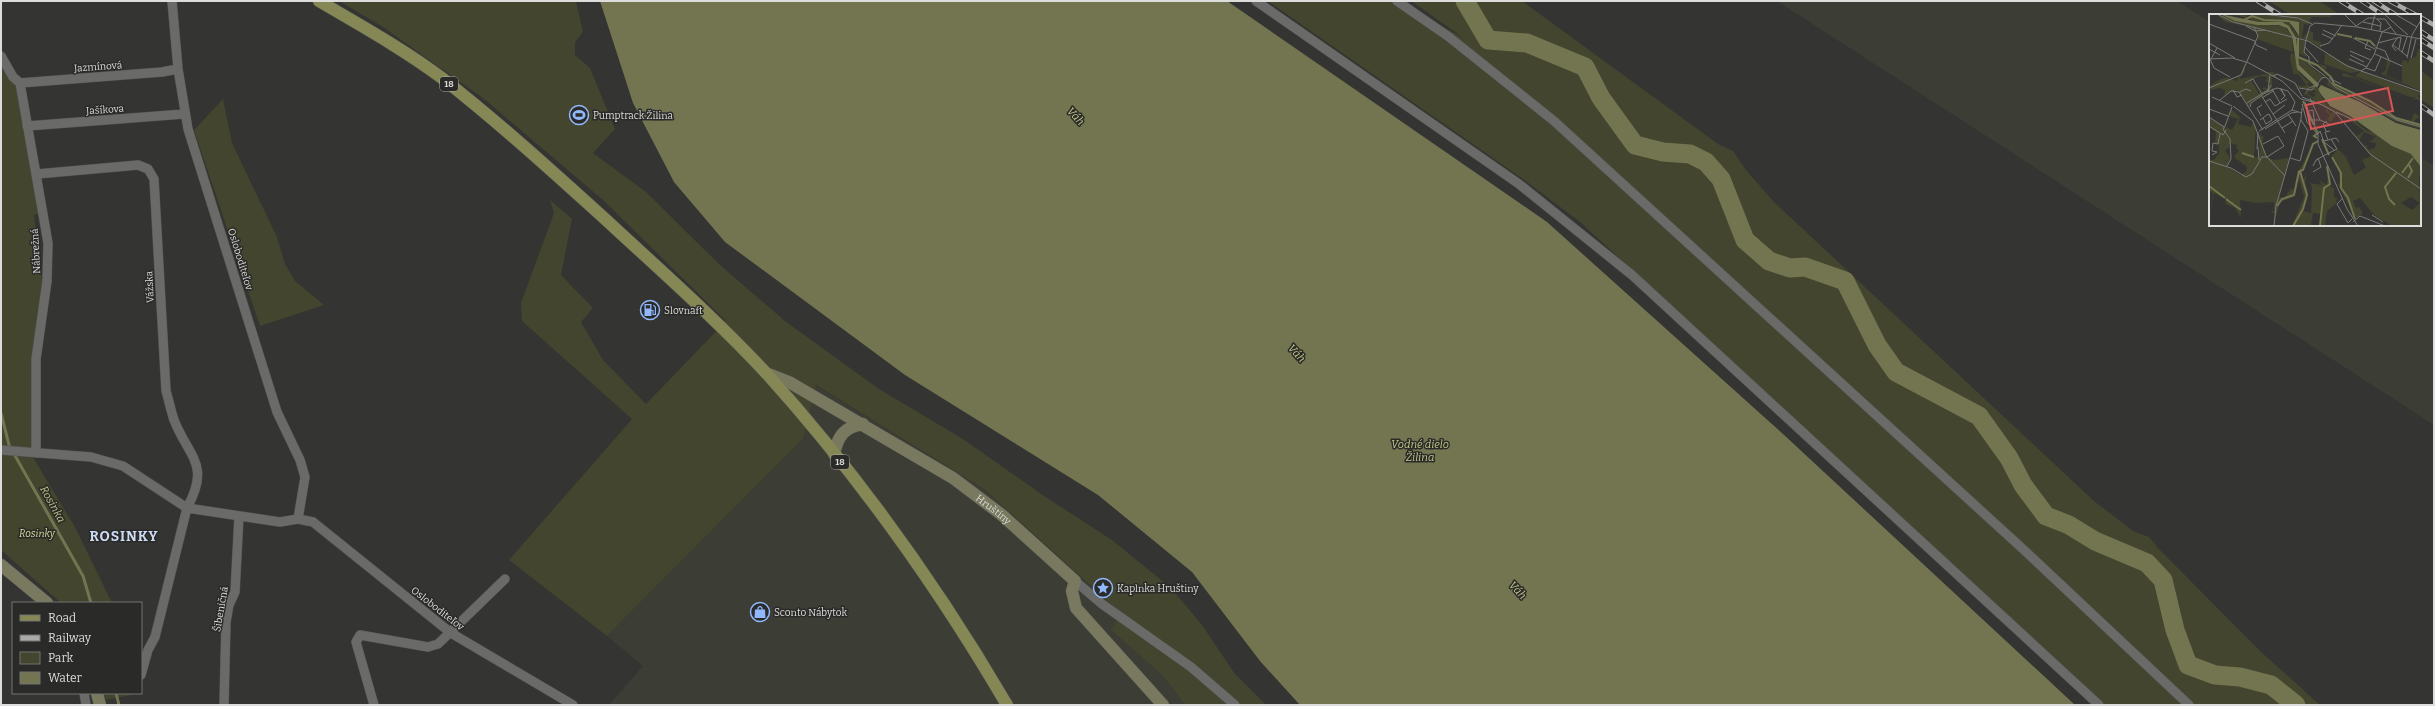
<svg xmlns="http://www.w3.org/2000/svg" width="2435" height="706" font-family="Bitter,serif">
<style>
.built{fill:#3c3d34}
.green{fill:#43452e}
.water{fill:#737551}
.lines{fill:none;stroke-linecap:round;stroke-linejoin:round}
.stream{stroke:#737551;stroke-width:3}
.river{stroke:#737551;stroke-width:19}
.street-casing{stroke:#525250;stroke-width:10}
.secondary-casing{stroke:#525250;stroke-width:13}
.primary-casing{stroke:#525250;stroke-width:13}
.street{stroke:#6a6a68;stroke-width:9}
.secondary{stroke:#78795e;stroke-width:12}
.primary{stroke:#858754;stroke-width:12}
.rail-casing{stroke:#aaaaa8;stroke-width:4.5}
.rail{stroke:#2a2a28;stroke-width:3;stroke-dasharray:9;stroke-linecap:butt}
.labels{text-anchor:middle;stroke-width:3;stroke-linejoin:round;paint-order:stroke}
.shield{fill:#2a2a28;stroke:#a7a7a5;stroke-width:1}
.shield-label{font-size:9px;font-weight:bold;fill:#dddddb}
.street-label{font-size:10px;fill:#dddddb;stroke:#2a2a28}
.poi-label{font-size:10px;fill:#dddddb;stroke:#2a2a28;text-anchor:start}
.park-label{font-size:10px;font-style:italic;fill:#dade9e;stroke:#2a2a28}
.water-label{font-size:11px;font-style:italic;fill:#c1c687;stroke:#2a2a28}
.district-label{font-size:14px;font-weight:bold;letter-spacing:1px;fill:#cddcf6;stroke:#2a2a28}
.inset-river{fill:none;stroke:#737551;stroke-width:2}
.inset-road{fill:none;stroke:#787876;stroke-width:1}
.view{fill:#d85555;fill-opacity:0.15;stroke:#d85555;stroke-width:2}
.inset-edge{fill:none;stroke:#dddddb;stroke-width:2}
</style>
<rect width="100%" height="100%" fill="#343432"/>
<!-- built -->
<path class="built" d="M1777 1H2177L2210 22V225H2420V157L2434 166V425Z
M815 385 984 489 1121 613 1112 630 1163 676 1185 705H609L643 666 607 636 803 439Z"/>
<!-- green -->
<path class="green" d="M339 1H576L583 32 575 42V55L590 68 615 129 593 153 646 192 720 265 785 321 879 389 963 439 1044 496 1112 540 1171 588 1202 625 1235 674 1266 705H1185L1163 676 1111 630 1121 613 984 489 816 385 803 439 607 636 509 560 632 419 522 321 521 303 554 213 550 200 572 219 561 275 593 308 581 322 603 360 646 404 726 321 603 200 484 99 383 27Z
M1268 1H1395L1464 38 1411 1H1522L1718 144 1733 151 1746 170 1775 203 2094 501 2133 531 2149 537 2159 549 2259 650 2320 705H2106L1580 222 1527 182Z
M2269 1H2319L2341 15H2291Z
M1 59 17 89 40 213 34 215 43 290 32 441 34 459 75 527 112 603H61L1 550Z
M2420 70 2434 80V108L2420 99Z
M223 99 232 143 277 237 285 264 295 281 324 305 260 326 194 130Z
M104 693H131V695L106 700Z"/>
<!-- water -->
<path class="water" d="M600 1H1227L1547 222 1783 434 2075 705H1300L1260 661 1192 572 1098 495 905 375 725 242 674 182 633 103Z"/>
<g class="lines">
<!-- stream -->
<path class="stream" d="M1 413 9 445 83 576 91 603
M116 693 119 705"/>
<!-- river -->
<path class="river" d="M1465 1 1488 40 1527 43 1585 67 1601 98 1635 145 1663 152 1690 154 1706 162 1721 179 1745 240 1769 261 1790 268 1805 267 1845 281 1877 345 1896 372 1979 416 2009 458 2023 485 2046 516 2069 525 2095 541 2147 563 2163 580 2175 630 2188 665 2215 675 2240 677 2271 685 2296 705"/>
<defs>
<path id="street" d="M172 1 178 69 188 129 277 412 300 460 305 477 298 519
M1256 1 1519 184 1632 275 2099 705
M1397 1 1449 37 1554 121 2024 550 2189 705
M1 56 13 77 20 83 48 243 47 281 36 359V453
M20 83 162 72 178 69
M27 126 184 114
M37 174 138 165 148 169 154 179 166 391C169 401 171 411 174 420 189 458 211 464 187 508L155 637 148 650 141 675
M1 450 91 457 123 466 187 508 280 522 298 519 313 522 451 633 573 705
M1075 581 1102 604 1191 667 1235 705
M84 693 86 705
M224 705 226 622 229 605 235 592 239 516
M374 705 356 642 360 635 428 647 438 644 505 579"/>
<g id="secondary">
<path id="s1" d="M766 373 789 382 953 478 1002 515 1075 581 1072 591 1076 608 1163 705"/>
<path d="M834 454C838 436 844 427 863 424"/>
<path d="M1 565 47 603"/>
<path d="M97 693 100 705"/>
</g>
<path id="primary" d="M319 1C360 25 403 49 442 78 498 122 551 170 604 218 659 269 716 319 767 374 858 475 938 587 1007 705"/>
</defs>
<!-- street casing -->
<use href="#street" class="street-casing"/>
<!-- secondary casing -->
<use href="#secondary" class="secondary-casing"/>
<!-- primary casing -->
<use href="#primary" class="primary-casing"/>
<!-- street -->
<use href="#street" class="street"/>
<!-- secondary -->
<use href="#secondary" class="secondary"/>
<!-- primary -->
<use href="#primary" class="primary"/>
<defs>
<path id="rail" d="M2258 1 2280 15
M2341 1 2363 15
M2362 1 2383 15
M2374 1 2396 15
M2390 1 2416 15
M2420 17 2434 25
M2420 31 2434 40
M2420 39 2434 48
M2420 52 2434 61
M2420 105 2434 115"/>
</defs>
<!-- rail casing -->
<use href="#rail" class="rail-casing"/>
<!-- rail -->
<use href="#rail" class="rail"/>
</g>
<!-- icons -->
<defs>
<symbol id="stadium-ring" viewBox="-11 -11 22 22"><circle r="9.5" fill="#2a2a28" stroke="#91b8fd" stroke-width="1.5"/><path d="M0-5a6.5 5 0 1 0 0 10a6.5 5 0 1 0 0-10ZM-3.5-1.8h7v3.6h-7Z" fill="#91b8fd"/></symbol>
<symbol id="fuel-ring" viewBox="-11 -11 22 22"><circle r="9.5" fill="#2a2a28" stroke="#91b8fd" stroke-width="1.5"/><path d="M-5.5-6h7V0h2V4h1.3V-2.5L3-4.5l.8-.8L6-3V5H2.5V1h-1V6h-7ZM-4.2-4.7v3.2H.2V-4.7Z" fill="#91b8fd"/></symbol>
<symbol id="sight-ring" viewBox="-11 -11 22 22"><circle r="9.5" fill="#2a2a28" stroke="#91b8fd" stroke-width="1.5"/><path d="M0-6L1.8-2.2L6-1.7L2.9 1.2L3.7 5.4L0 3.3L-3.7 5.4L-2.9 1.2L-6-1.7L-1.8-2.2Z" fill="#91b8fd"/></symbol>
<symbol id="shop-ring" viewBox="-11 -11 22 22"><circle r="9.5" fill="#2a2a28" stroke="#91b8fd" stroke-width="1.5"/><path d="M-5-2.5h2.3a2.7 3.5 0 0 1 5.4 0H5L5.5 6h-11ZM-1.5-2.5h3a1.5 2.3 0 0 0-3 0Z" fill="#91b8fd"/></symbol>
</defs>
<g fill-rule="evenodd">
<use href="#stadium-ring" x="568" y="104" width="22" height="22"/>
<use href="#fuel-ring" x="639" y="299" width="22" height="22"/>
<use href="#sight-ring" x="1092" y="577" width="22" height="22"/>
<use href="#shop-ring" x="749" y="601" width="22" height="22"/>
</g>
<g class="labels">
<!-- shield labels -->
<g class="shield">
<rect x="440" y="77" width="18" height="14" rx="3"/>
<rect x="831" y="455" width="18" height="14" rx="3"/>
</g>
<g class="shield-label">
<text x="449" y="87">18</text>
<text x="840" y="465">18</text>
</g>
<!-- street labels -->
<g class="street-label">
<text transform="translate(98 66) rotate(-4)" y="4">Jazmínová</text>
<text transform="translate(105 109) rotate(-4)" y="4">Jašíkova</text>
<text transform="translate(35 251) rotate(-93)" y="4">Nábrežná</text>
<text transform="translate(241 259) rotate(73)" y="4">Osloboditeľov</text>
<text transform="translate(149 287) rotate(-93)" y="4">Vážska</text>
<text dy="4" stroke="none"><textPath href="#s1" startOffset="266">Hruštiny</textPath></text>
<text transform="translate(438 608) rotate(38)" y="4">Osloboditeľov</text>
<text transform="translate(220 609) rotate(-80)" y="4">Šibeničná</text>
</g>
<!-- poi labels -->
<g class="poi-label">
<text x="593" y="119">Pumptrack Žilina</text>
<text x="664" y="314">Slovnaft</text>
<text x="1117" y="592">Kaplnka Hruštiny</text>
<text x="774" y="616">Sconto Nábytok</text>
</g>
<!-- park labels -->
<g class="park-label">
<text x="37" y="537">Rosinky</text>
</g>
<!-- water labels -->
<g class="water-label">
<text transform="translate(1076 116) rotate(47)" y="4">Váh</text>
<text transform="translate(1297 353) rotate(47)" y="4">Váh</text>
<text x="1420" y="448">Vodné dielo<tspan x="1420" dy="13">Žilina</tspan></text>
<text transform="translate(53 504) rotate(61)" y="4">Rosinka</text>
<text transform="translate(1518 590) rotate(47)" y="4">Váh</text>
</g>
<!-- district labels -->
<g class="district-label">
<text x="124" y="541">ROSINKY</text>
</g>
</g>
<!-- overview -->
<g transform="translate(2209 14)">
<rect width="212" height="212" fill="#343432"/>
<path d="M7 0 44 10 75 12 83 22 84 38 48 25V18L37 12 16 8ZM23 0H38V3L42 2 40 0H123L122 3H103L100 7 106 9 99 8 100 11 95 10 93 24 100 17 104 18V26L112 28V34L97 25 87 24 82 14 73 8H50ZM78 6 90 8V21H88ZM87 25 96 27 95 36 89 34 95 36 98 43 89 39 88 42 106 48V52L97 49 115 63 108 68 90 51 87 41ZM209 35 212 36V77L172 60 177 56 178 46 182 47 177 61 193 68V47L198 46 199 50 200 45 207 43ZM82 39 85 40 91 60 102 70 98 69 100 72 108 74 118 92 141 103 157 116 172 122 188 134 203 140 212 153 210 165 212 212H183L165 201 151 184 144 187 147 194 150 193 154 199 148 204 144 199 129 171 131 168 129 151 123 142 129 135 137 143 145 161 153 156 157 153 153 146 162 142 143 117 148 122 155 117 134 101 127 100 122 108 118 106 121 101 117 98V94L122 100 124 97 103 87 104 85 96 80 98 76 103 77 98 79 104 83 107 81 103 78 108 79 105 76 90 73 86 68 91 72H98L89 60 85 61 81 45ZM155 118 167 123 160 128 167 129 166 134 159 136 158 131 156 132 150 126ZM202 183 211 189 203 196 192 189ZM116 39 149 56V58L141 59 115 50ZM36 49V57L30 65 56 60 64 63 50 54 57 58H64L69 65 63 63V73L61 75V72L60 76 64 74 66 75 54 83 57 79 52 82V85L49 84 42 88 40 93 28 76 15 81 16 76 11 74 0 76 2 73H0V72L12 65 19 64 27 67 30 63 25 65 32 60ZM51 62 58 63 57 68H61L60 75 55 73 52 75H57L50 80 43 67 37 69ZM110 50 118 52 116 56 122 60 133 62 134 59 130 57 202 86 145 64 121 60 115 56ZM152 57 212 79 209 82 212 87 203 84 208 83H201L146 62ZM114 64 192 105 202 107 205 99 211 102 204 108 212 110V115L187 108 152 87 126 76 118 71 119 67ZM22 95 31 103 29 110 42 113 44 108 47 113 45 143H49L51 135 49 122 51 121V118L54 116 51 119 53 123 55 121 53 130 58 143 65 146 80 144 70 183 75 184 82 175 86 176 90 156 101 137 104 134 91 160 94 167 98 158 96 169 99 179 94 197 102 199 103 173 101 169 113 171 110 166 118 171 119 156 122 173 125 174V183L128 184 127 190 118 197 116 212H110L111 200 104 199 102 211 83 212 95 183 90 165 85 183 71 188 66 206V200L61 197H65V188L48 189 31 186 32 204 26 194 17 190 16 185 5 179 0 209 4 179 0 177V146H5L10 139V131L6 129 7 118 1 114 0 104 23 116 29 105 20 102ZM21 129 28 131 27 135 30 136 25 143 27 144H24L29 146 32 139 29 146 38 153 37 158 31 161 18 152 21 144 16 136 20 134Z" fill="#43452e" fill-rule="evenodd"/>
<path d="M11 0 50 8H73L80 12 87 24 90 51 110 70 108 74 106 72 104 73 100 74 94 83 99 74 105 71 88 55 83 22 78 14 70 11H48L26 7ZM78 6 90 8V22L84 13ZM112 71 151 88 187 109 212 116V153L202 140 183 132 141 102 121 92 111 79 109 75Z" fill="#737551"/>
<path class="inset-river" d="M35 6 43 2 55 6 80 7M128 20 143 23M89 24V43L108 51 122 63 125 70 161 87 187 104 212 111M146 24 161 27 166 32M94 87 105 111M106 114 109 119 105 122 108 124M113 125 120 141M33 139 45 143M123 143 132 159V174L139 184 146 205M193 159 204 144M199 164 203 157 200 151M0 172 16 184M17 185 32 196M186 191 180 185 176 173 187 159M68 192 73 185 85 181 90 157M84 212 94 195 98 181 91 157 94 156 104 130 109 127M111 212 115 174 121 170 118 152"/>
<path class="inset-road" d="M8 0 24 8 99 27 138 52 212 78M53 0 89 4 103 10M135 0 147 12M175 0 199 21M186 0 208 13M167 5H176L187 20M168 5 172 9 171 17M154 8 171 12M0 10 46 27 47 31 58 36M37 12 46 17 56 16M147 12 159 4H167M114 16 127 22M162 16 166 0M113 20 124 25M144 24 166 35M97 26 95 38 100 43V50L116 62M97 26 101 12 106 9 148 13 212 25M159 27 156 34 162 36M0 29 26 44M169 29 192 23M184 31 198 42M111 32 120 29 133 11M96 33 109 48M166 33 176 37 180 46M0 35 11 41M190 35 192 23M141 37 162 46M187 37 183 32 189 23M193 38 198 23M166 40 193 52M141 41 155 48M198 44 203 21 212 6M202 44 207 25M0 45 23 44 37 48M1 45 5 54 21 63M2 45 8 34M140 45 158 53M38 48 73 67 92 85 111 90 126 98 161 140 212 175M157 54 166 57 172 43M152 57 157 54 165 41 173 18 182 13M64 62 68 60 86 69 93 82M120 64 132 70M36 69 44 65 53 80M0 74 32 61 49 22 45 13M90 74 103 76 113 64 117 63 126 73 188 106 212 113M63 75 71 89M72 75 76 82 72 86 76 82 72 76V74M24 76 28 83 33 81M31 78 37 75 42 77M58 78 68 74 79 77 86 88 83 96M52 81 76 119M3 83 23 92M93 83 106 88M53 84 64 77M101 84 111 106M11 86 22 77 30 78 54 116M56 88 61 85 66 92 78 85M96 88 102 106M38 89 59 76 61 61M93 90 98 108 109 121V130L138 195 149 212M24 92 44 107 57 142 76 162M41 93 42 89 59 77 62 71M0 95 19 102M100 97 104 96 106 113M127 98 147 107M64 100 76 91M79 100 87 112M52 102 48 94 53 91M0 103 15 113M51 106 58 101 60 100 63 106 57 110 54 104M92 106 99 117M99 106H111L122 111M0 112 14 121 17 116M16 112 14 115 21 125 22 145 18 152M16 112 23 93M73 114 84 107M56 115 82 99 89 98M50 117 83 96 93 99M117 117 114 110 118 107M109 120 111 117 115 128 125 136M119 126 116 118 121 117M115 127 127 124 130 128M54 130 69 122 75 132 58 143M49 133 50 146M48 135 49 118M3 141 8 138 3 137 4 129 9 130 11 120M116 141 128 135 122 125M81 144 91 147 99 117M0 147 22 154 37 163 43 160 53 143H58M104 152 107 146 116 141M104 158 112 153 109 144M134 184 128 190 139 209 143 205M163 201 174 208M144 208 151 202 176 212M65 212 67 192 92 105 93 94"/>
<path class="view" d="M179 74 184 97 102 115 97 91Z"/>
<rect width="212" height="212" class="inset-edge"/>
</g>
<!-- border -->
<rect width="2435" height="706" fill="none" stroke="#dddddb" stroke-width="4"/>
<!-- legend -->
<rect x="12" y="602" width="130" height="92" fill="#2a2a28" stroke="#727270"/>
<rect x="20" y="615" width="20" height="6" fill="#858754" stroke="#727270"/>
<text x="48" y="622" font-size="12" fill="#dddddb">Road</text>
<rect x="20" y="635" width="20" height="6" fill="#aaaaa8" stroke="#727270"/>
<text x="48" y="642" font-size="12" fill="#dddddb">Railway</text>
<rect x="20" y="652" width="20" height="12" fill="#43452e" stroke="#727270"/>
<text x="48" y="662" font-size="12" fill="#dddddb">Park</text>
<rect x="20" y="672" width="20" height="12" fill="#737551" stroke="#727270"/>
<text x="48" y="682" font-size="12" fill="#dddddb">Water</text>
</svg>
